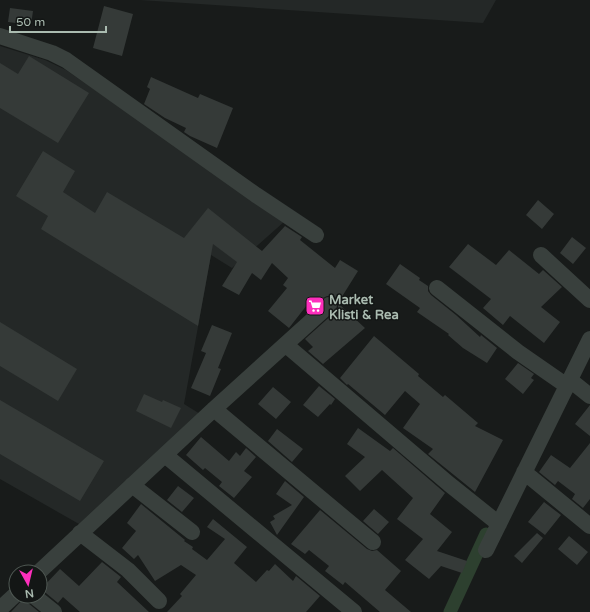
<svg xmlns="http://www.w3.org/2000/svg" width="590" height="612" font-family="'Varela Round',sans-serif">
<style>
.built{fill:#242827}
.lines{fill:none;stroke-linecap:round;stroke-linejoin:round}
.canal{stroke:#2d402f;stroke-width:13}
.building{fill:#353a38}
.minor{stroke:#39403d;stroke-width:16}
.labels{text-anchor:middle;stroke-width:3;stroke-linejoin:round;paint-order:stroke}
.poi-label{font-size:13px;font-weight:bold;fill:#aabbb0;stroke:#131615;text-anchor:start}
</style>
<rect width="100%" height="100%" fill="#181b1a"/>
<!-- built -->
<path class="built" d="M140 0H496L483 23Z
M0 46 45 60 66 70 285 221 232 268 211 255 184 404 205 417 86 528 0 479Z"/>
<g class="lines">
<!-- canal -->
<path class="canal" d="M450 612 486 534"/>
</g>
<!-- building -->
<path class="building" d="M104 6 133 14 122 56 93 48Z
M10 8 33 11 31 25 8 22Z
M29 56 89 93 58 143 0 108V63L18 74Z
M151 77 198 98 200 94 233 108 217 148 190 136 184 132 186 128 165 118 144 104 150 89 147 87Z
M43 151 75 171 63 192 95 213 107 192 184 238 208 208 262 251 285 226 302 237 300 240 335 268 340 260 358 271 338 303 336 298 332 296H327L323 298 311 309 307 305 289 328 268 311 287 288 283 285 288 278 272 263 261 280 252 273 239 295 222 286 237 262 213 244 198 326 41 229 48 216 16 196Z
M538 200 554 214 542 229 526 215Z
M572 237 586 248 573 264 560 253Z
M468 244 496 265 509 250 539 274 543 270 562 287 541 307 560 322 544 343 510 316 503 325 483 308 491 299 449 267Z
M400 264 420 278 419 280 428 286V291L431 295 456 315 480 337 481 335 497 348 487 363 463 348 448 335 449 334 417 312 420 308 386 284Z
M338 303 365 328 323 364 308 351 313 347 305 339 335 312 338 308Z
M0 322 77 369 58 401 0 366Z
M212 325 232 333 218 368 221 369 210 396 191 388 206 353 201 351Z
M374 336 419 374 418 376 443 397 445 395 478 423 475 426 503 440 475 492 428 454 433 449 403 428 420 404 405 391 385 415 348 384 347 385 340 378Z
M518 363 534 374 531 378 534 380 523 394 505 379Z
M319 386 335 399 331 405 330 404 318 417 303 405Z
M273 387 291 402 276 419 258 404Z
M144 394 162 402 163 400 181 408 171 428 136 411Z
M0 400 104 461 80 501 0 454Z
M590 405V436L575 424Z
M358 428 390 451 393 448 445 493 430 514 452 532 437 551 467 561 462 573 441 566 429 579 405 560 423 539 397 519 413 498 382 470 360 491 345 476 365 457 347 444Z
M277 429 303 449 292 462 268 441Z
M201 437 229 461 236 452 240 456 246 448 256 457 244 471 252 477 234 498 219 486 222 482 205 468 203 470 186 455Z
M590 443V499L583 508 572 499 575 494 558 481 555 485 539 472 551 455 570 468Z
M285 481 304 497 277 535 270 522 275 519 273 516 292 505 276 494Z
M178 486 194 498 182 512 167 500Z
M544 502 561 515 545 535 528 522Z
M141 504 185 540 184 541 193 547 192 549 207 560 225 539 207 527 213 519 247 547 234 563 256 582 267 570 269 571 275 564 293 581 296 576 320 596 306 612H167L182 596 180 594 196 575 181 565 155 581 138 555 134 559 122 548 136 531 127 523Z
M374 509 389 522 378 534 363 521Z
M320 510 367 549 372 551 377 550 401 571 385 590 411 612H380L345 582 343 585 325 571 329 566 309 550 305 554 291 544Z
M537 533 543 538 522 563 514 556Z
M569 536 588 552 577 565 558 549Z
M102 562 121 577 117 582 149 612H80L63 597 58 603 41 589 60 569 79 586Z
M25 597 28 603 39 612H11Z"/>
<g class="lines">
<!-- minor -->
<path class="minor" d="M0 36 52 53 66 60 256 195 316 235
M541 255 590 300
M437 288 518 352 567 386
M286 345 449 484 499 524
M570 380 590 396
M214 409 373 542
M165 455 354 612
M524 472 590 526
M132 485 192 532
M80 533 128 570 159 601
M486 550 590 339
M39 572 214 409 329 305
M34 596 54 612
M0 609 16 594"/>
</g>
<!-- icons -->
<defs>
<symbol id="supermarket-square" viewBox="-11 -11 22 22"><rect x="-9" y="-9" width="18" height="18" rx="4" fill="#fd2fbc" stroke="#131615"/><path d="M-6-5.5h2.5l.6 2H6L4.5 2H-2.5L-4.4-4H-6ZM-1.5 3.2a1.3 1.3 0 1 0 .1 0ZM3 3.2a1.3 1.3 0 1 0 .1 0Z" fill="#fff"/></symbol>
</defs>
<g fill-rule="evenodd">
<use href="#supermarket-square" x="304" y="295" width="22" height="22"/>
</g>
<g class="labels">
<!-- poi labels -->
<g class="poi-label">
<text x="329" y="304">Market<tspan x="329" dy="15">Klisti &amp; Rea</tspan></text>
</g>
</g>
<!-- north arrow -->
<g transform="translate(28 584) rotate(172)"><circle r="19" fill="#131615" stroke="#4f5853"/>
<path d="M0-3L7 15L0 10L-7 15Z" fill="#fd2fbc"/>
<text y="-6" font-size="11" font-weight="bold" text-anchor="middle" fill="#aabbb0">N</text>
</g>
<!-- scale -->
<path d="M10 26v6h96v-6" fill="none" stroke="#aabbb0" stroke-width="2"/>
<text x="16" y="26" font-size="12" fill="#aabbb0" stroke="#131615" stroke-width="3" paint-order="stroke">50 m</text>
</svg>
